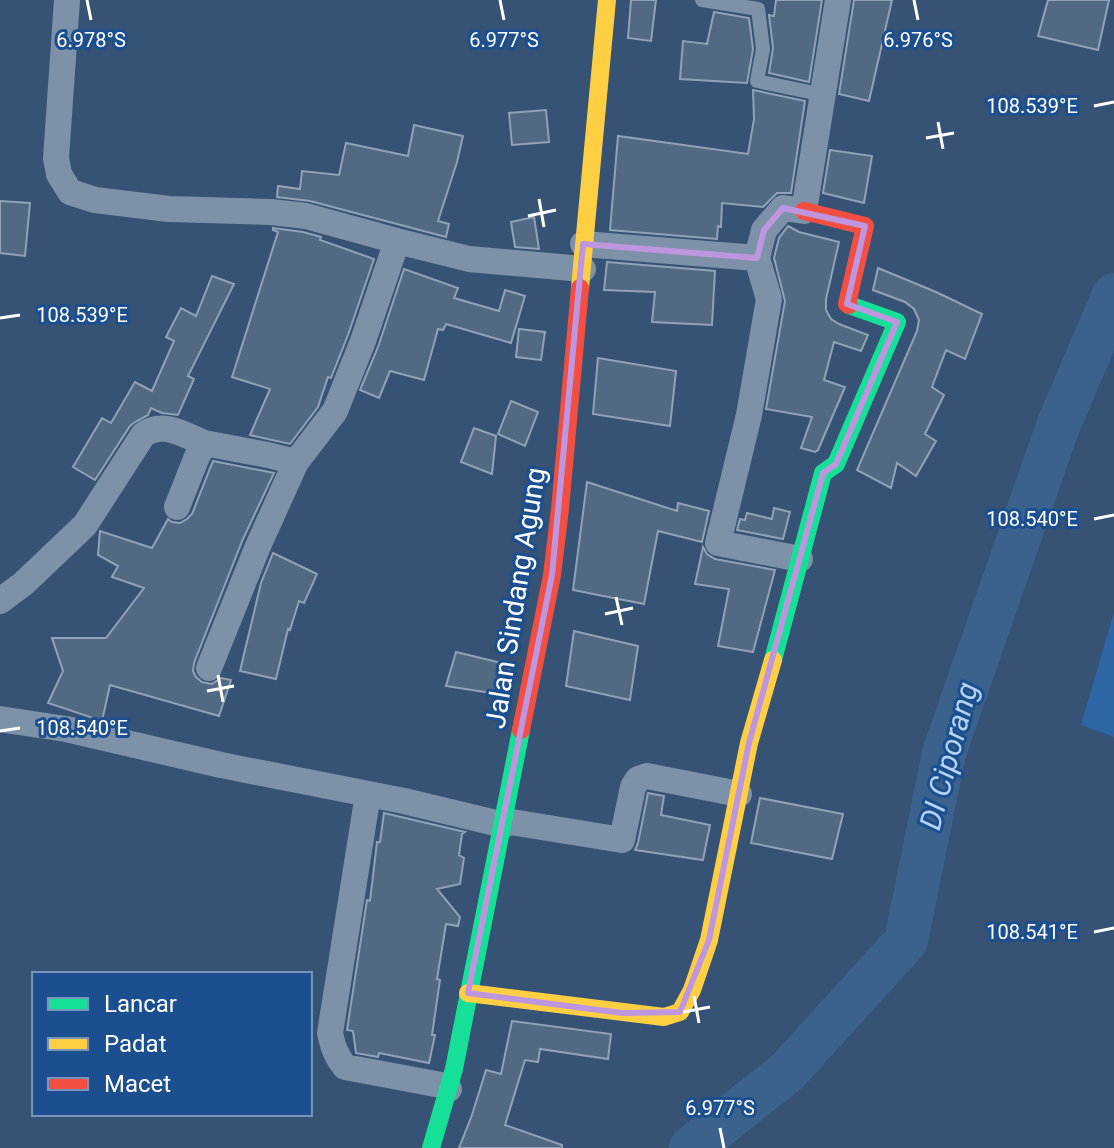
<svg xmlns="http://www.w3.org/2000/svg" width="1114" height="1148" font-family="Roboto,sans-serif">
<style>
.green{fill:#2f66a5}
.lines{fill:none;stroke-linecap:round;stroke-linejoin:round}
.river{stroke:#3b618d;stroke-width:44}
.building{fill:#526984;stroke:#92a2b6;stroke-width:2}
.lane{stroke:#7d92a8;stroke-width:14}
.street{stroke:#7d92a8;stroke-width:26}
.fast{stroke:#16e098;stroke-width:18}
.slow{stroke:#ffcf43;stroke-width:18}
.jam{stroke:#f24e42;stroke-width:18}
.marked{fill:none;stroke:#bd96df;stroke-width:6;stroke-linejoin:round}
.ticks{fill:none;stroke:#fff;stroke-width:3}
.labels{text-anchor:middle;stroke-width:6;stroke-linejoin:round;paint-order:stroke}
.street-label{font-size:28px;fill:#fff;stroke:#1b4f8f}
.water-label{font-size:30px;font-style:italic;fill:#b5d3f5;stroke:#1b4f8f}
.ticks-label{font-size:20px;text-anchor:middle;fill:#fff;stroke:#1b4f8f;stroke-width:6;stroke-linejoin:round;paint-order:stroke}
</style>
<rect width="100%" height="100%" fill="#365274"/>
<!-- green -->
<path class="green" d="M1114 612V737L1081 725Z"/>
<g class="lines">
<!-- river -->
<path class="river" d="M691 1148 788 1071 906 941 944 753 1058 426 1114 295"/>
</g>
<!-- building -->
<path class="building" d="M631 0H656L651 41 628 38Z
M776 0H822L809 82 769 73 773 48 769 15 774 16Z
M854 0H892L869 101 839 94Z
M1048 0H1109L1098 50 1038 36Z
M714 12 749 18 753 49 747 83 680 79 683 41 707 44Z
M753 90 805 101 791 193H777L763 207 722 203 721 227 718 226 717 239 610 230 618 136 748 154 754 119Z
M546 110 549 142 512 145 509 113Z
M414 125 463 136 457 162 438 221 449 224 446 237 310 201 277 197 278 186 300 189 302 171 339 175 346 143 408 156Z
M830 150 872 156 864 203 823 193Z
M0 201 30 203 25 256 0 253Z
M534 217 539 249 515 247 511 222Z
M788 226 799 232 839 242 826 299V310L831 319 839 324 868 335 861 351 834 342 824 380 845 387 818 450 815 452 801 448 812 417 766 409 785 301 774 258 779 238Z
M273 228 303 232 321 237 320 240 374 259 348 335 331 378 328 377 318 407 290 444 250 435 270 389 232 377 278 232 273 230Z
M607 262 715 271 712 325 652 322 655 292 604 290Z
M878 268 936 292 982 314 965 359 946 350 932 387 944 395 925 434 936 441 916 476 897 463 891 488 857 470 917 331 919 320 914 309 905 302 873 290Z
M404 269 458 288 454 298 499 311 505 290 525 296 511 343 446 324 443 330 438 329 424 380 390 371 379 398 360 390 378 347Z
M212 276 234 284 188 376 194 379 178 415 162 413 151 408 148 415 135 422 130 426 95 480 73 467 102 418 111 423 135 382 152 391 174 341 166 337 181 308 196 316Z
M519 329 545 332 541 360 516 357Z
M598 358 676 371 670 426 593 414Z
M511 401 538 412 525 446 498 434Z
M474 428 496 436 492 474 461 462Z
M213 461 274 473 243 539 194 663 193 671 196 677 202 682 212 684 221 678 231 680 219 716 110 685 102 721 48 703 63 671 52 638H106L144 588 112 577 118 566 98 555 100 531 152 548 168 519 172 522 180 523 187 519 192 514Z
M587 482 677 511 678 503 709 511 702 542 658 531 644 604 573 590Z
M774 508 790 512 783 539 737 530 740 519 745 520 747 513 772 519Z
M703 547 707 554 715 559 775 570 753 652 718 646 729 589 695 584Z
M273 553 317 574 304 603 299 601 290 630 288 629 276 679 240 671 261 583Z
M574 631 638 646 630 700 566 686Z
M456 652 510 665 504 695 446 686Z
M648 793 664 796 661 815 710 825 703 860 635 850 638 843Z
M760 798 843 814 832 859 751 843Z
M384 813 465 832 462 834 459 855 464 858 460 884 437 889 460 917 458 926 446 924 437 979 440 980 432 1035H435L429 1063 379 1053 378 1057 356 1053 353 1031 347 1030 367 900 370 901 377 842H380Z
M512 1021 611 1034 608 1059 540 1049 538 1062 525 1060 505 1125 562 1145V1148H459L472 1115 486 1070 501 1074Z"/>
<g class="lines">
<!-- lane -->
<path class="lane" d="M702 0 758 9 763 49 757 81 824 95"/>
<!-- street -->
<path class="street" d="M67 0 56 158 59 174 70 192 95 200 169 209 271 212 306 216 397 241 469 259 583 269
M583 244 757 258 764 230 783 208 804 211 838 0
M757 258 769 299 749 415 718 543 800 559
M177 507 196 459 204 443 268 455 296 462
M0 601 23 584 85 525 143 435C163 420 184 435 204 443
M209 668 258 546 296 462 335 411 363 341 397 241
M0 719 66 729 221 765 404 801 504 825
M368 794 330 1033C333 1047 336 1056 345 1067L441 1085 449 1089
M505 821 622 840 633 787 638 779 647 776 739 794"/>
<!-- fast -->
<path class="fast" d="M773 660 823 473 836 464 897 322 849 305
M431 1148 454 1069 521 730"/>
<!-- slow -->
<path class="slow" d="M580 288 607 0
M468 993 664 1017 680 1012 692 990 709 940 749 743 773 660"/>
<!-- jam -->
<path class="jam" d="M804 211 865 226 847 304 849 305
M521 730 552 575 560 509 580 288"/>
</g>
<!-- marked area -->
<path class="marked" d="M783 208 865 226 847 304 897 322 836 464 823 473 749 743 709 940 680 1012 622 1013 468 993 552 575 583 244 757 258 764 230Z"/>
<!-- ticks -->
<path class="ticks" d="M87 0 91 20M500 0 504 20M914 0 918 20M1094 106 1114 102M938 122 943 149M926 138 954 133M539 199 544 227M528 216 556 210M0 318 20 315M1094 519 1114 515M616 597 622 625M605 614 633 608M218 675 223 702M207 691 234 686M0 731 20 728M1094 932 1114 928M694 996 699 1023M683 1012 710 1007M720 1128 724 1148"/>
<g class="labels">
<!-- street labels -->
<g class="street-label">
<text transform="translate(515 598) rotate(-81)" y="10">Jalan Sindang Agung</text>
</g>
<!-- water labels -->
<g class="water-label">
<text transform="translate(949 756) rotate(-75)" y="10">DI Ciporang</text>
</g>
</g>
<g class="ticks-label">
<text x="91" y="47">6.978°S</text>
<text x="504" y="47">6.977°S</text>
<text x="918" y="47">6.976°S</text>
<text x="1032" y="113">108.539°E</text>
<text x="82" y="322">108.539°E</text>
<text x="1032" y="526">108.540°E</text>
<text x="82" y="735">108.540°E</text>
<text x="1032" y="939">108.541°E</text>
<text x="720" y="1115">6.977°S</text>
</g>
<!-- legend -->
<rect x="32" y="972" width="280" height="144" fill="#1b4f8f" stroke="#7695bc" stroke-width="2"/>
<rect x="48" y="998" width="40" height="12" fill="#16e098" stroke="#7695bc" stroke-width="2"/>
<text x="104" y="1012" font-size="24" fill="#ffffff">Lancar</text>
<rect x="48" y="1038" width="40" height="12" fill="#ffcf43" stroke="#7695bc" stroke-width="2"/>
<text x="104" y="1052" font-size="24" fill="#ffffff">Padat</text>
<rect x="48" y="1078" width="40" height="12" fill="#f24e42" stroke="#7695bc" stroke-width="2"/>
<text x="104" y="1092" font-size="24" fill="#ffffff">Macet</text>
</svg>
